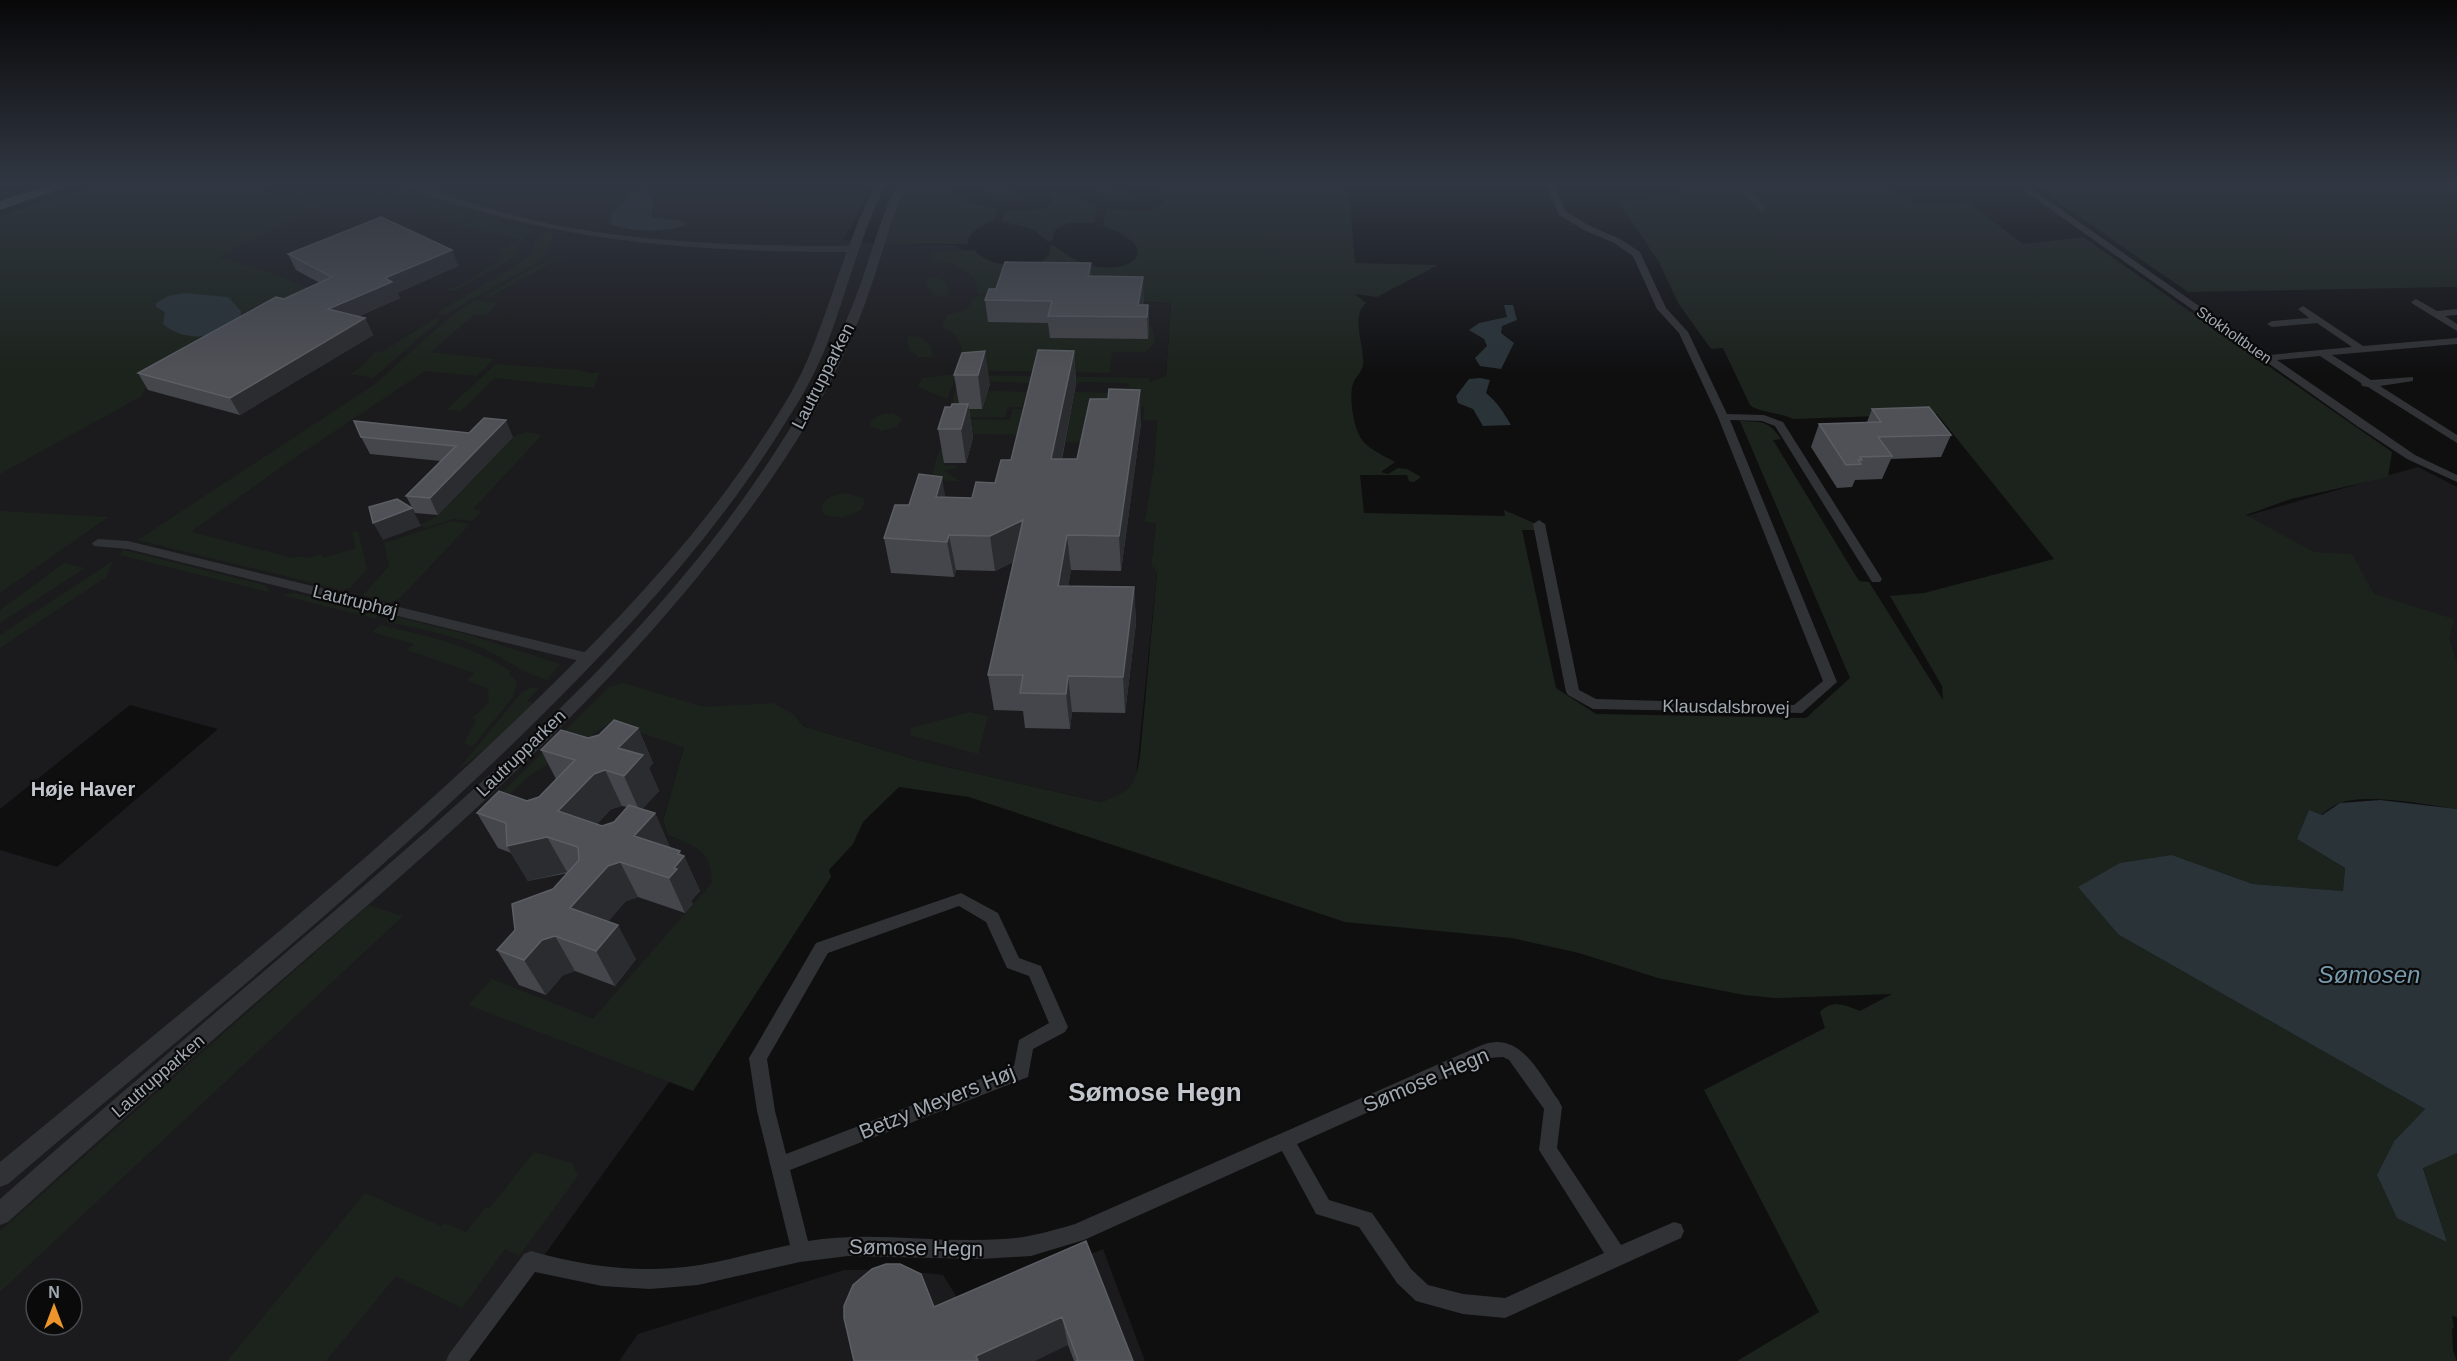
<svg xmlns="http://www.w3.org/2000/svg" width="2457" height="1361" font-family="Helvetica,sans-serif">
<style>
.built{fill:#1b1b1d;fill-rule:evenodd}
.green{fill:#1c231c}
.water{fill:#293338}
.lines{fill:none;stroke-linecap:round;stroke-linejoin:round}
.minor{fill:#303235;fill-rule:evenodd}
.tertiary{fill:#303235;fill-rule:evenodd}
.primary{fill:#4c4f54;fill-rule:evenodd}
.wall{fill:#45464b;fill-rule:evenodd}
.shaded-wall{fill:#2b2c2f}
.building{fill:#4f5156;stroke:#5b5e64;stroke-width:1.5}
.labels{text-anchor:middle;stroke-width:4.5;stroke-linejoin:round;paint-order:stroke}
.far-street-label{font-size:15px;fill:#a0a8b1;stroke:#0a0a0b}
.street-label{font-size:18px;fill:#a0a8b1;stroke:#0a0a0b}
.neighbourhood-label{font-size:20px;font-weight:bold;fill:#c1c6cd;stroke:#0a0a0b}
.near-street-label{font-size:21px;fill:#a0a8b1;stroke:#0a0a0b}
.near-water-label{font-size:24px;font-style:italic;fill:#779aad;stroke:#0a0a0b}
.near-quarter-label{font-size:26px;font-weight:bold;fill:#c1c6cd;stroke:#0a0a0b}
</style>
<rect width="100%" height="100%" fill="#0f0f10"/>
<!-- built -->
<path class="built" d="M249 182H875L843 240 884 244 956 245 1007 283 1144 302 1171 303 1166 376 1143 419 1157 420 1154 463 1146 522 1156 524 1151 565 1157 573 1136 778 1128 792 1101 802 921 761 803 726 795 715 704 708 684 747 663 821 668 835 702 849 712 867 713 883 677 1071 468 1361H0V850L57 867 218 729 130 705 0 809V276L141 220ZM36 1289H72V1325H36Z
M2418 467 2457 487V732L2246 516Z
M1103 1249 1145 1361H619L638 1334 844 1270H898L943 1275 963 1307Z"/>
<!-- green -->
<path class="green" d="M103 182H249L244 185 322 204 219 258 269 272 320 293 144 389 142 396 0 474V216Z
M907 182H952V189C964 203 981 206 997 209L994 220C982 225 974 228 968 240L969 244H884Z
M982 182C996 182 1018 186 1026 198 1013 205 988 196 978 186Z
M1142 182H1348L1355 263 1438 265 1377 297 1355 294 1366 303C1350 317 1365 346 1363 365 1362 372 1357 375 1354 381 1348 394 1353 422 1359 435 1365 448 1383 455 1395 462L1381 472 1388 474 1398 468 1407 469 1421 477 1414 482 1409 481 1407 475H1360L1364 513 1505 516 1504 510 1534 523 1536 530H1522L1556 688 1596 714 1806 718 1850 678 1740 421C1762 422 1768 420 1781 439L1773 440 1859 581 1869 582 1943 700 1942 686 1890 596 1924 593 2054 559 1937 414 1793 419C1780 412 1759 413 1750 405L1723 348 1711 349 1678 303 1659 262 1618 201 1682 196 1668 182H1887L1914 204 1970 203 2023 244 2083 237 2392 452 2388 477 2291 499 2246 515 2314 552 2352 554 2374 594 2454 619 2449 638 2457 663V809C2427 805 2368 793 2340 803 2324 809 2309 827 2297 839L2345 868 2343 891 2253 884 2172 855 2119 935 2425 1109 2395 1140 2447 1242 2423 1167 2457 1153V1317L2452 1316 2454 1327 2452 1329 2453 1351 2457 1361H1737L1819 1312 1704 1090 1825 1028 1820 1012C1832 999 1845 1005 1860 1011L1892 994 1775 998 1744 995 1658 978 1579 953 1512 938 1345 922 969 797 899 787 863 822 853 844 829 870 831 877 693 1091 468 1005 492 979 593 1019 712 883C711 848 696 848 668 835L663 821 684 747 610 723 528 777 485 818 478 816 609 687 623 683 704 707 773 703 795 715 803 726 921 761 1101 802C1130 791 1135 788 1140 756L1157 573 1151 565 1156 524 1145 522 1154 463 1157 420H1143L1144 407 1114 406 1091 443 1065 442 1075 392 1124 393 1125 389 1129 388V383L1079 382 1078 385 980 381 960 409H972L985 391 1040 392 1026 393 1022 407H1008L1005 417H955C950 398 953 389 967 375L1149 378V382L1166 376 1171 303 978 294C978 270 954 263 934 260V252L974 250C991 268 1017 266 1039 264L1050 254V246L1054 245C1105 292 1184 255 1103 226L1106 209 1150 211 1164 203 1159 192Z
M2029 182H2457V287L2188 292Z
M1092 183 1110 184 1138 195 1139 199C1126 206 1099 196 1089 186Z
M401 187 474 214 455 223 418 208 375 198Z
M1049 193H1068L1098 207 1094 223H1068L1055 230 1052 241H1047L1034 230 1002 221 1004 211H1027L1047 207 1052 200Z
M485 217 532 229V231L519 244 517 255 456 291H448L450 287 455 288 501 260 498 259 505 254 497 252 519 239 467 228 459 229 460 226Z
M546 232 555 233 546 254 538 262 445 315 437 313 521 262 532 253 536 237Z
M567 254 490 297H482L532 268Z
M936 277 945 281 950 290 947 297C935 299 930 293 925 283L928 278Z
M977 296 1026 297 1054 323 1051 338 1147 339 1149 327H1152L1155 342 1145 352H1112L1110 373 955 370C968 351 962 337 942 326L947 315 965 310Z
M475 300 498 303 485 316 474 315 431 352 494 359 477 376 425 371 281 467 191 532 294 558 297 556 308 558 321 554 323 558 356 548 352 532 358 531 367 569 350 588 342 590 138 540 375 384 451 316Z
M436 318 440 320 373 378 350 374 365 364 375 351 382 352Z
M916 336C927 340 932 345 933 357H919L909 350 908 337Z
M496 364 578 370 591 373 600 372 594 388 494 378 461 411 446 410Z
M948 375H961L954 382 947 399 918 387 922 378Z
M1013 409H1027L1030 435 965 434 951 441 943 465 957 466 955 469 944 470 959 481 931 480 936 459 955 419 1010 420Z
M893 413 902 419 897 427 882 431 870 426 871 420 882 414Z
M526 432 542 435 473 509 482 511 472 521 453 519 426 528 420 525 439 515 513 437Z
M846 493 863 498 865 502 861 510 843 518 824 515 821 507C825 497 836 494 846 493Z
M0 511 108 517 0 593Z
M452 521 470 524 399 599 390 602 363 595 389 566 384 543Z
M124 550 264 585 269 590 268 592 119 555Z
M113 561 106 577 0 648V635Z
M64 563 85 568 0 623V610Z
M294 593 376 612 378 615 376 619 281 595Z
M397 617 469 635 560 664 547 680C521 672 500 655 475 645 446 633 414 628 384 621Z
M380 625C429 637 466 643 511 671L509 674 517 682 513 697 473 746 464 743 476 720 472 718 489 703 488 689 467 680 474 673 407 650 414 644 372 632Z
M530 688H539L527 701 534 704 502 735 457 771 522 692Z
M969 712 988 716 978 754 910 735 911 728Z
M369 905 403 916 0 1292V1231Z
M534 1152 572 1163 578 1176 519 1256 505 1249 462 1308 396 1276 326 1361H227L365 1193 441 1226 444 1223 466 1232 486 1207 489 1209Z"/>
<!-- water -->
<path class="water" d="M644 190 654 201 651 217 684 221V226C664 232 629 232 610 224 610 208 631 196 644 190Z
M185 293 228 297 241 311V316C223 340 184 343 163 324L165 312 156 307V303L168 296Z
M1504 305H1513L1517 320 1502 326 1501 333 1514 343 1501 369 1480 366 1475 358 1487 346 1484 339 1469 330 1479 323 1507 317Z
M1480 378 1490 380 1486 393C1499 404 1503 412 1511 425L1483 426 1473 409 1458 403 1456 396 1469 379Z
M2380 800 2457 809V1153L2423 1168 2447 1242 2397 1218 2377 1175 2395 1140 2425 1109 2119 935 2078 887 2120 863 2172 855 2253 884 2343 891 2345 868 2297 839 2309 810 2322 815 2340 803Z"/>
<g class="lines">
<!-- minor -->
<path class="minor" d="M399 182C422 182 443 194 464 201 499 212 535 221 571 228 664 244 759 246 853 246L858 249 853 252C725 252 600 246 476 210 453 203 419 195 399 182Z
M1545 182H1553L1566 212 1590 226 1620 239 1640 252 1666 308 1688 332 1727 414 1764 415 1783 422 1882 579 1880 582H1872L1775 426 1762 421 1730 420 1837 682 1802 713 1593 709 1568 695 1566 692 1533 524 1539 520 1545 524 1579 690 1596 699 1794 705 1823 681 1718 417 1679 333 1657 309 1633 256 1614 243 1584 230 1559 215Z
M1732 182H1741L1766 207V211H1760Z
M2012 182H2022L2269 355 2352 347 2317 323 2272 327 2267 324 2272 321 2309 318 2298 309 2303 306 2363 346 2457 338V344L2332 355 2371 380 2413 377V381L2380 386 2457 435V443L2368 387 2362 386 2361 383 2320 356 2277 360 2415 455 2457 475V482L2407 459 2357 426Z
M2416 299 2437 311 2457 309V315L2445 316 2457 324V331L2413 304 2411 302Z
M98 539 128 541 588 653 595 658 588 663 128 549 94 546 92 543Z
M961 893 998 913 1019 958 1041 966 1068 1027 1065 1032 1033 1049 1028 1077 790 1170 808 1241C873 1230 938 1244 1003 1239 1028 1238 1051 1231 1075 1224L1482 1045C1521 1030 1540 1075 1559 1101L1562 1107 1557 1148 1621 1245 1674 1222 1681 1224 1684 1231 1681 1238 1505 1318 1463 1314 1416 1301 1397 1283 1359 1227 1316 1214 1282 1151 1084 1240 1031 1256 981 1259 848 1256 800 1262 698 1285 650 1289 602 1286 535 1272 469 1361H446L449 1354 524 1254 531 1251C586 1267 643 1274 700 1265 730 1260 760 1251 790 1245L757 1111 749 1058 752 1053 816 943ZM959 906 986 922 1007 968 1029 976 1049 1023 1019 1040 1014 1066 786 1154 775 1111 767 1059 828 953ZM1503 1057 1509 1060 1544 1109 1539 1150 1604 1253 1505 1298 1463 1294 1428 1285 1411 1269 1372 1213 1329 1200 1297 1144 1489 1058Z"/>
<!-- tertiary -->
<path class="tertiary" d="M877 182H887C859 237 846 297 823 354 813 377 801 399 787 420 717 535 625 633 530 727 365 889 184 1034 8 1184L0 1187V1162C176 1016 355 875 520 716 610 629 698 539 766 433 783 407 800 380 811 351 834 295 848 236 877 182Z
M898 182H908C890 221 880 262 866 301 846 356 818 409 786 457 658 651 483 806 308 957 207 1045 107 1132 8 1222L0 1225V1199C121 1092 245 988 367 883 516 754 668 619 775 452 807 404 834 353 855 299 870 260 879 220 898 182Z"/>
<!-- primary -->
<path class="primary" d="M58 182H80L0 210V201Z"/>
</g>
<!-- wall -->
<path class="wall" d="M452 250 458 266 397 293 400 298 357 317 365 318 373 335 240 415 148 390 138 373 284 299 320 283 296 270 288 254Z
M1092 277 1144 299 1143 305H1148L1149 327 1148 339 1050 338 1048 323 988 322 985 300 996 289Z
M1074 351 1076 384 1062 459H1077L1141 423 1121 571 1071 570 1068 586 1134 587 1136 623 1125 713 1072 712 1070 729 1025 728 1023 711 994 710 988 675 1013 562 995 571 956 570 954 577 891 573 884 538 909 505 945 497 972 498 995 483 1011 460Z
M962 353 990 384 982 409H969L973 438 966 463H944L938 429 951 407 959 404 954 375Z
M1872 409 1951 435 1941 457 1891 459 1882 479 1855 480 1852 487 1837 488 1811 447 1819 424 1867 422Z
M361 437H513L438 515 415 513 406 496 441 461 370 454Z
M638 728 653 763 649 768 659 791 642 809 655 813 670 848 684 856 700 891 691 901 693 904 685 913 638 897 626 901 608 921 636 959 615 986 575 971 563 975 546 995 519 985 497 950 568 873 528 881 511 853 498 848 477 813 539 797 556 779 541 750 588 738ZM622 806 627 807 614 822 602 826 597 824 611 809Z
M1086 1241 1133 1361H1074L1068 1345 934 1307Z"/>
<!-- shaded-wall -->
<path class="shaded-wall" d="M452 250 458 266 397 293 400 298 336 326 328 309 385 278Z
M1091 263 1092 284 1088 276Z
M1143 277 1144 299 1141 317 1138 305Z
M1148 305 1149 327 1148 339 1147 317Z
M365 318 373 335 240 415 230 398Z
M985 351 990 384 982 409 978 375Z
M1074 351 1076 384 1055 493 1051 459Z
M1140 390 1141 423 1121 571 1119 536Z
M968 404 973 438 966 463 961 429Z
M506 420 513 437 438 515 430 498Z
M942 477 948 512 936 497Z
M412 508 421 526 383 540 373 523Z
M1023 520 1027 555 995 571 990 536Z
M949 535 956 570 954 577 947 542Z
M1067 535 1071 570 1062 621 1058 586Z
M1134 587 1136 623 1125 713 1123 677Z
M1068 676 1072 712 1070 729 1066 694Z
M638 728 653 763 649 768 659 791 640 812 624 776 618 748Z
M605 770 622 806 611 809 576 846 558 811 594 774Z
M655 813 671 849 634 836Z
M547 837 567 872 528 881 507 846Z
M680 851 683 857 684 856 700 891 691 901 693 904 685 913 669 878 674 868 678 854Z
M620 862 638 897 626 901 590 943 570 908 608 866Z
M618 925 636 959 615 986 596 951Z
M555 936 575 971 563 975 546 995 524 960 542 940Z
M1062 1317 1068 1345 1035 1361H978L976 1356Z"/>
<!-- building -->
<path class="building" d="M381 217 452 250 385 278 392 282 328 309 365 318 230 398 138 373 276 297 284 299 332 277 288 254Z
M1005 262 1091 263 1088 276 1143 277 1138 305H1148L1147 317 1048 316 1052 301 985 300 989 289H996Z
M1038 350 1074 351 1051 459H1077L1090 399H1108L1109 389 1140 390 1119 536 1067 535 1058 586 1134 587 1123 677 1068 676 1066 694 1020 693 1023 675H988L1023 520 990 536 949 535 947 542 884 538 895 505H909L919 474 942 477 936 497 972 498 976 482 995 483 1001 460H1011Z
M985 351 978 375H954L962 353Z
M952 404H968L961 429H938L945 407H951Z
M1929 407 1951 435 1878 437 1892 456 1860 457 1862 460H1858L1861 464 1846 465 1819 424 1881 422 1872 409Z
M484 418 506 420 430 498 406 496 456 446 361 437 354 421 469 433Z
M397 499 412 508 373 523 369 507Z
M614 720 638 728 618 748 643 755 624 776 605 770 594 774 558 811 602 826 614 822 629 805 655 813 634 836 680 851 678 854 684 856 674 868 677 869 669 878 620 862 608 866 570 908 618 925 596 951 555 936 542 940 524 960 497 950 515 930 512 904 553 889 579 860 578 847 547 837 507 846 506 823 477 813 499 791 527 801 539 797 575 760 541 750 561 730 588 738 599 735Z
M1086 1241 1133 1361H1076L1078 1360 1062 1317 976 1356 978 1361H854L844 1318V1306L853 1285 872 1269 886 1264H900L921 1274 934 1307Z"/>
<!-- sky -->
<linearGradient id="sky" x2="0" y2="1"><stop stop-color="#080809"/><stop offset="0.49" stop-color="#313742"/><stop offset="1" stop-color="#313742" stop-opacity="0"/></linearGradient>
<rect width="2457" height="373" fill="url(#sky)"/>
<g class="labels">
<!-- far-street labels -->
<g class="far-street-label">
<text transform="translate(2234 335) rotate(35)" y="5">Stokholtbuen</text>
</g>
<!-- street labels -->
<g class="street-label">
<text transform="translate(823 376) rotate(-63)" y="6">Lautrupparken</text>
<text transform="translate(355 601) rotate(14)" y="6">Lautruphøj</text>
<text transform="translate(1726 707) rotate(1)" y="6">Klausdalsbrovej</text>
<text transform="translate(521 753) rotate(-44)" y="6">Lautrupparken</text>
<text transform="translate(158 1076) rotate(-41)" y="6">Lautrupparken</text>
</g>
<!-- neighbourhood labels -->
<g class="neighbourhood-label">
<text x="83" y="796">Høje Haver</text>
</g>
<!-- near-street labels -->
<g class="near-street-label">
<text transform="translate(1426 1080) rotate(-23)" y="7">Sømose Hegn</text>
<text transform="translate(937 1102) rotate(-22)" y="7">Betzy Meyers Høj</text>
<text transform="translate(916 1248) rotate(1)" y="7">Sømose Hegn</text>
</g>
<!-- near-water labels -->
<g class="near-water-label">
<text x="2369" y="983">Sømosen</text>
</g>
<!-- near-quarter labels -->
<g class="near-quarter-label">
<text x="1155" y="1101">Sømose Hegn</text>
</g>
</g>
<!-- north arrow -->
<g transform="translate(54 1307)"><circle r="28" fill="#0a0a0b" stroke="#46494d" stroke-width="1.5"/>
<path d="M0-4.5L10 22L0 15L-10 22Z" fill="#ed942a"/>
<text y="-9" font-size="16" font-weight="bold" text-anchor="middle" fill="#a0a8b1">N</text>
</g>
</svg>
